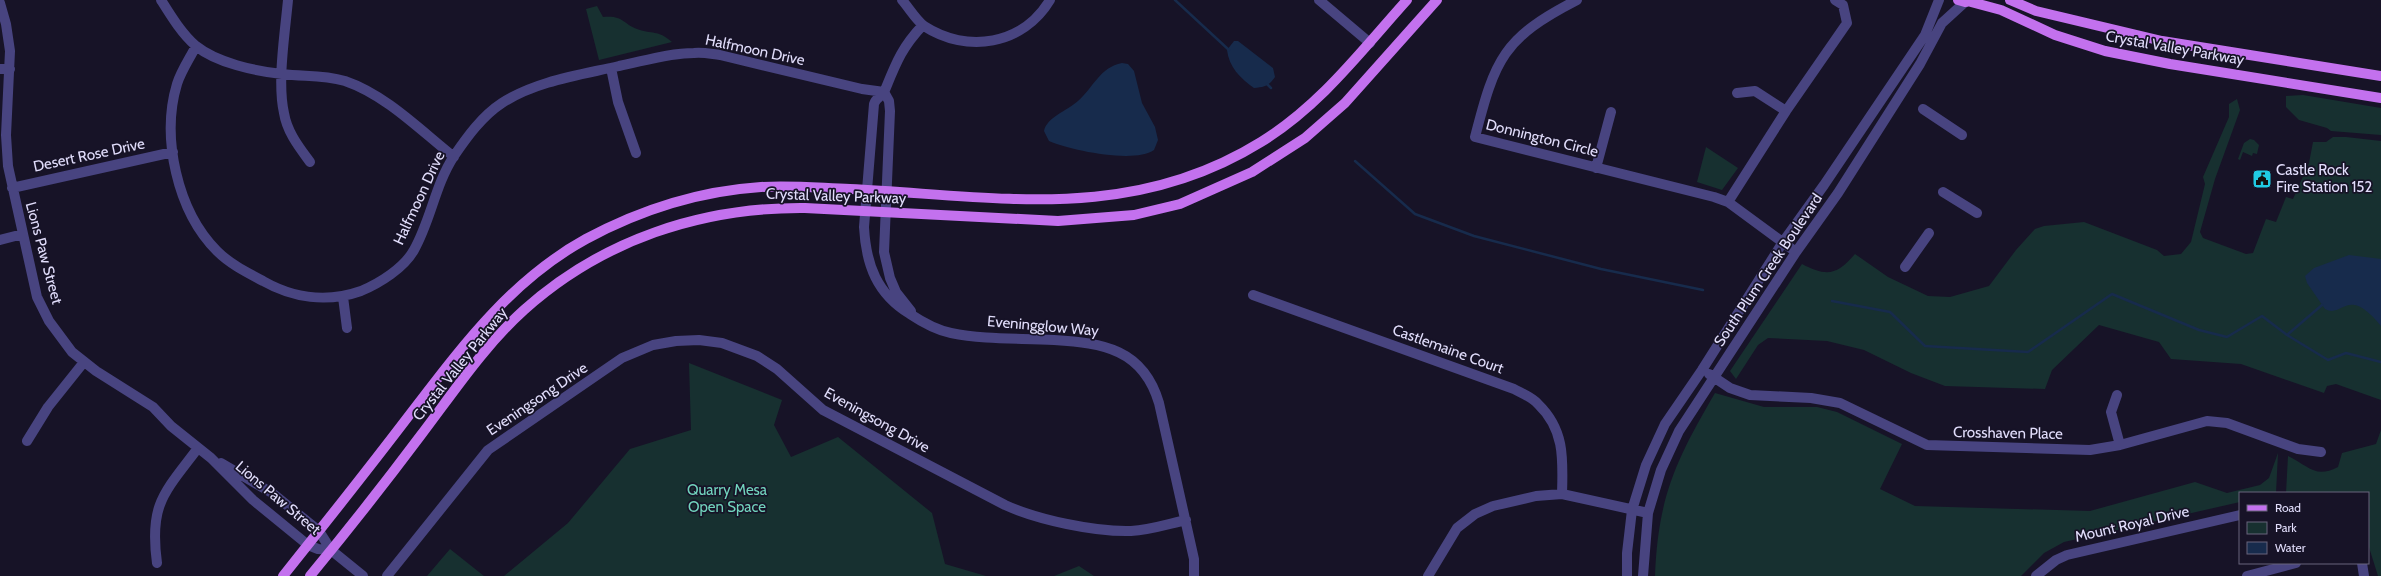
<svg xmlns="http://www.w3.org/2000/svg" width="2381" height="576" font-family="Cabin,sans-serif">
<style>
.green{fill:#173030}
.water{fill:#172b4c}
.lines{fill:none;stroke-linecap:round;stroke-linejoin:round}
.stream{stroke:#172b4c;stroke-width:2.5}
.minor{stroke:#484480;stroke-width:10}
.major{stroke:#c371ee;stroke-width:10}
.labels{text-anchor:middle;stroke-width:3.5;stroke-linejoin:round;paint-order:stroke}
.street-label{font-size:15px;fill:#e1ddfb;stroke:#171327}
.poi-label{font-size:15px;fill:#e1ddfb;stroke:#171327;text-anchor:start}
.park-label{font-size:15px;fill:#71d3bd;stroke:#171327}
</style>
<rect width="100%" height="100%" fill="#171327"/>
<!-- green -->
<path class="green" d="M597 6 603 17C623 15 622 23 637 29 653 35 657 29 672 42L599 60 586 9Z
M2303 95 2381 108V135L2331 131 2327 128 2299 120 2286 107V96Z
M2237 99 2240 110 2215 179 2200 232 2203 238 2246 254 2253 253 2266 219 2276 222 2286 197 2293 199 2309 163 2313 142H2326L2333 137H2346L2381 141V400L2336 384 2327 386 2324 393 2241 364 2171 359 2159 342 2099 325 2052 370 2045 389 1945 386 1911 373 1864 350 1827 341 1768 338 1758 345 1736 379 1730 371 1802 264C1827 277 1837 275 1855 254L1888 277 1928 296 1950 297 1989 286 2016 250 2035 229 2044 226 2084 222 2157 250 2164 256 2181 254 2191 242 2205 184 2203 177 2229 117V104Z
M2250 139 2254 140 2259 145 2257 154 2253 153 2252 156 2243 152 2240 160 2238 159 2244 143Z
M1706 147 1738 168 1722 190 1697 182Z
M689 363 782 400 774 425 791 457 838 437 932 513 945 564 986 576H504L568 523 630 449 691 430Z
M1715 393 1764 407H1817L1837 412 1902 444 1880 489 1915 506 2090 511 2195 482 2227 493 2260 485 2269 478 2278 453 2276 493H2240V502L2064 542 2044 553 2021 576H1655C1658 497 1676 460 1715 393Z
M2381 430V576H2378L2368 544V493H2286L2288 456C2309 466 2315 479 2338 467L2342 453 2376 444Z
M450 549 484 576H427Z
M1079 566 1094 576H1054Z"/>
<!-- water -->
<path class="water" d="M1234 41H1238L1273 68 1275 77C1269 86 1264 87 1254 88 1240 78 1229 67 1227 50Z
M1122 63 1128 64 1134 71 1142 103 1155 127 1158 140 1154 150C1134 164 1070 150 1049 141L1044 131C1047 117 1067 111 1078 101 1093 88 1100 67 1122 63Z
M2349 255 2381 259V326C2347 284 2343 319 2325 309L2307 283 2305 276 2314 268Z"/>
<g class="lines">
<!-- stream -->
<path class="stream" d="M1175 0 1229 50
M1267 84 1271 88
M1355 161 1415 214 1474 236 1601 269 1703 290
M1832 301 1890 312 1925 346 2028 352 2112 294 2199 330 2227 337 2262 316 2287 335 2322 305
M2287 335 2328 360 2346 353 2381 362"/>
<!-- minor -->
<path class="minor" d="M161 0C171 16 182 34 196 46 217 63 255 71 282 74 305 77 321 74 345 81 386 95 420 130 454 157
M288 0C285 33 277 82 284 113 287 132 299 147 310 162
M902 0C909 8 916 20 924 26 967 54 1023 45 1050 0
M1319 0 1370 43
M1577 0C1503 38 1495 59 1475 137L1714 197 1728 202 1796 252
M0 3 6 24 10 51 6 135 8 166 37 297 49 321 72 352 96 371 153 407 171 426 211 458 253 500 308 545 318 549 331 550
M923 25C902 47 896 63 885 90 883 96 876 97 874 104L864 227C866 265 877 294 910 314 922 322 936 330 951 333 984 340 1020 338 1054 340 1103 343 1143 349 1159 403L1194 559V576
M196 46C190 58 181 71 177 84 161 137 177 211 217 251 230 264 246 272 263 281 293 298 327 303 361 291 380 283 404 268 414 250 431 220 435 185 454 156 467 137 482 116 502 103 536 81 580 75 619 66 644 61 669 53 694 53 703 52 711 54 720 55L862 89 884 92
M611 68 618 102 636 153
M0 69H10
M884 92 889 101 890 111 884 252 890 278 896 292 911 311
M1737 93 1755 91 1786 111
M1923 109 1962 135
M1596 168 1611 112
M12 188 173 152
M1943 192 1977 213
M1728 202 1786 111 1847 23 1843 5 1835 0
M0 240 23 234
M1905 267 1929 233
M1253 295 1514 389C1521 393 1532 397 1538 404 1565 430 1563 459 1562 494
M343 297 347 328
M1709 374 1730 388 1750 395 1811 398 1840 403 1927 445 2090 450 2120 445 2207 421 2227 423 2298 449 2321 452
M2117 395 2111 412 2120 445
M27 441 48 407 84 362
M221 463 272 493 319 531 331 550 363 576
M157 563C149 504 164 493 198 448
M2362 563 2364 576
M387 576 488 450 622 358 653 345 676 341 699 340 722 343 757 356 777 369 823 410 1005 505C1038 520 1095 532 1131 531 1150 530 1168 524 1186 520
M1428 576 1457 528 1475 514 1493 506 1536 496 1562 494 1648 513
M1627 576V553L1632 510 1646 465 1665 424 1702 370 1783 242 1824 185 1925 35 1939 0
M1643 576 1648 513 1661 470 1679 431 1796 252 1838 193 1920 64 1942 23 1965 2
M2036 576 2056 560 2067 555 2240 515
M2247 576 2296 563"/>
<!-- major -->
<path class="major" d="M1958 0 1965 2 1976 0
M2010 0 2036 11 2162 41 2381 76
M1971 2 2001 10 2055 35 2105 51 2170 64 2381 98
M283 576C323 526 362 477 401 426 456 355 506 283 586 239 640 210 700 191 761 187 791 185 820 188 850 189 996 196 1129 224 1261 142 1321 105 1361 51 1407 0
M310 576C348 530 385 483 421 435 453 393 484 346 524 310 602 240 701 207 805 208L1058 221 1134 215 1180 204 1252 172 1305 138 1345 103 1437 0"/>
</g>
<!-- icons -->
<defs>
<symbol id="civic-square" viewBox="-11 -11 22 22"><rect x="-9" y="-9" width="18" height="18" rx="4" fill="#20cbe4" stroke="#171327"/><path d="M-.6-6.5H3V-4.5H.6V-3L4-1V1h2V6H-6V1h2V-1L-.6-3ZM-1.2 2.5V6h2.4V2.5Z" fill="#111"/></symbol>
</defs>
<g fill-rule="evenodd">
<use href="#civic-square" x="2251" y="168" width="22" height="22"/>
</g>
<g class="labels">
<!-- street labels -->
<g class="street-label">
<text transform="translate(2175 48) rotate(10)" y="5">Crystal Valley Parkway</text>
<text transform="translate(755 50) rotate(12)" y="5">Halfmoon Drive</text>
<text transform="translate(1542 138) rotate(14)" y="5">Donnington Circle</text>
<text transform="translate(89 155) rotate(-12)" y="5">Desert Rose Drive</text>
<text transform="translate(836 196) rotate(2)" y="5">Crystal Valley Parkway</text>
<text transform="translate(419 198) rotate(-65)" y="5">Halfmoon Drive</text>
<text transform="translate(44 253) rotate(75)" y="5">Lions Paw Street</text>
<text transform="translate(1768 270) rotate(-56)" y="5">South Plum Creek Boulevard</text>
<text transform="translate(1043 326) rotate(5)" y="5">Eveningglow Way</text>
<text transform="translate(1448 349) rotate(20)" y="5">Castlemaine Court</text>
<text transform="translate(460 364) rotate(-51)" y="5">Crystal Valley Parkway</text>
<text transform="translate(537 399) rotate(-34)" y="5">Eveningsong Drive</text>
<text transform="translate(877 420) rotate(29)" y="5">Eveningsong Drive</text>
<text transform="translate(2008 433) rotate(1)" y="5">Crosshaven Place</text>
<text transform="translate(278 498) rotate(40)" y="5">Lions Paw Street</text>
<text transform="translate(2132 524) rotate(-13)" y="5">Mount Royal Drive</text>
</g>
<!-- poi labels -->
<g class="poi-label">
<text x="2276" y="175">Castle Rock<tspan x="2276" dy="17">Fire Station 152</tspan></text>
</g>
<!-- park labels -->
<g class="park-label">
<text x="727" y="495">Quarry Mesa<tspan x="727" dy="17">Open Space</tspan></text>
</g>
</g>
<!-- legend -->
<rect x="2239" y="492" width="130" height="72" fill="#171327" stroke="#68647c"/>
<rect x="2247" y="505" width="20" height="6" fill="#c371ee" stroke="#68647c"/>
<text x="2275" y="512" font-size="12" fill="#e1ddfb">Road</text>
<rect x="2247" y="522" width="20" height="12" fill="#173030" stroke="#68647c"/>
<text x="2275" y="532" font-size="12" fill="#e1ddfb">Park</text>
<rect x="2247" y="542" width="20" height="12" fill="#172b4c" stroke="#68647c"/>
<text x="2275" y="552" font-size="12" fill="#e1ddfb">Water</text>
</svg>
